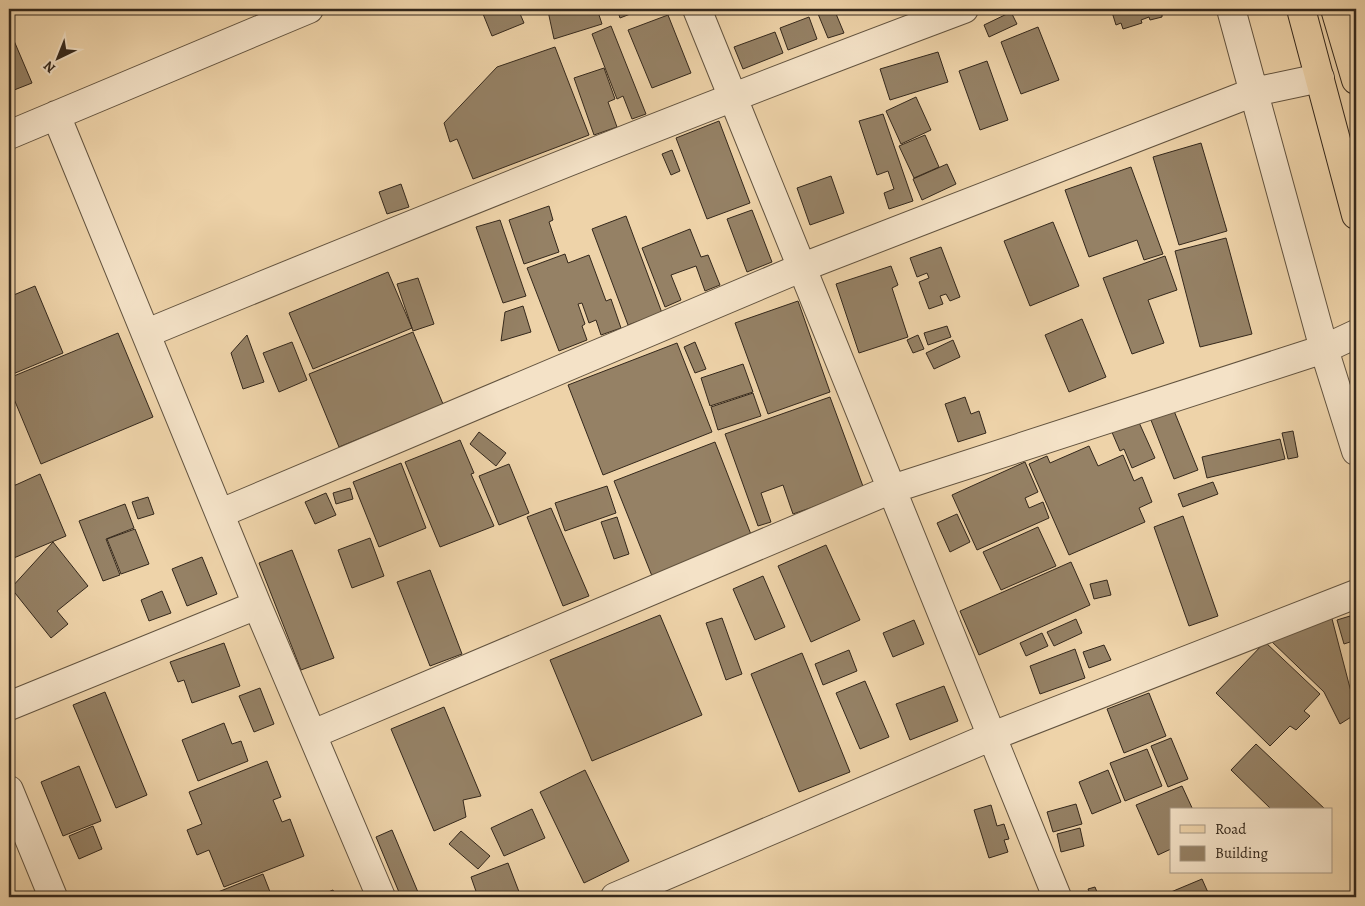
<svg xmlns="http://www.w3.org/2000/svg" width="1365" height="906" font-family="Alegreya,serif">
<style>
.building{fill:#958165;stroke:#34281c}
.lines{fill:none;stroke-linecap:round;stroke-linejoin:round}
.minor-casing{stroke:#62533f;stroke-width:30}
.major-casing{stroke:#34281c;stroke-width:30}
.minor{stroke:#f4e2c7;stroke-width:28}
.major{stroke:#eed3a9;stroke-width:28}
</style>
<rect width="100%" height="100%" fill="#eed3a9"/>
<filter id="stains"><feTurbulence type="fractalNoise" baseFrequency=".004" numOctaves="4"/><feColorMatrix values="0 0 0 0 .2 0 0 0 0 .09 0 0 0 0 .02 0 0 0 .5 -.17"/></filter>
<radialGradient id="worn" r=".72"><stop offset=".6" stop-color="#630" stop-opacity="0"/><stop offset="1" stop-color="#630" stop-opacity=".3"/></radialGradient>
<!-- building -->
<path class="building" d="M481 9H518L524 23 492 36Z
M550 9H597L602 24 554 39 548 11Z
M617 9H643L620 18Z
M816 9H834L844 33 828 38Z
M1111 9H1164L1166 13 1162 15V17L1150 20 1149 17 1141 20 1142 23 1123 29 1121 23 1116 25Z
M1011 12 1017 24 989 37 984 25Z
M668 15 691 73 652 88 628 30Z
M809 17 817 39 788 50 780 28Z
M611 26 646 114 632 119 623 96 617 99 592 34Z
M1038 27 1059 80 1021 94 1001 42Z
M9 29 32 83 9 92Z
M775 32 783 53 743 69 734 47Z
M555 47 589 135 473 179 457 139 450 142 444 123 497 67Z
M938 52 948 82 890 100 880 69Z
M987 61 1008 120 980 130 959 71Z
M604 68 615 99 608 102 617 127 594 135 574 78Z
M916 97 931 130 901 144 886 111Z
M883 114 913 201 889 209 884 193 894 189 888 171 877 175 859 121Z
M719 121 750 203 707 219 676 138Z
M925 135 939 167 914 178 899 146Z
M1201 143 1227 231 1179 245 1153 157Z
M672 150 680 171 671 175 662 154Z
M947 164 956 184 922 200 913 179Z
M1131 167 1163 254 1144 260 1137 240 1089 257 1065 190Z
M831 176 844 213 810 225 797 188Z
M401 184 409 207 387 214 379 192Z
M549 206 553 220 549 222 559 252 524 264 509 220Z
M752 210 772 262 747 272 727 219Z
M626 216 662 313 628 325 592 229Z
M500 220 526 296 503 303 476 227Z
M1053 222 1079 286 1030 306 1004 241Z
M690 229 701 257 708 255 720 285 705 291 696 266 671 275 681 300 665 307 642 248Z
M1226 238 1252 334 1200 347 1175 251Z
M941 247 960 297 950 301 946 294 940 296 943 304 929 309 919 282 929 278 927 273 917 277 910 258Z
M565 254 568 263 589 255 606 301 611 299 621 328 601 335 596 320 589 323 582 303 578 304 585 324 582 326 587 340 559 351 527 268Z
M1165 256 1177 290 1148 300 1164 343 1132 354 1103 278Z
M891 266 898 285 892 288 908 337 859 353 836 284Z
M388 272 412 328 313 369 289 313Z
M418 278 434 324 413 331 397 284Z
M35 286 63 353 13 374 9 364V297Z
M798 301 830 392 768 414 735 323Z
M523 306 531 332 501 341 505 312Z
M1082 319 1106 377 1069 392 1045 335Z
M947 326 951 337 928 345 924 333Z
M413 332 443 404 339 447 309 374Z
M118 333 153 417 41 464 9 387V378Z
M247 335 264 382 243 389 231 353Z
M918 335 924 349 913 353 907 340Z
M953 340 960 357 934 369 926 353Z
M292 342 307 380 279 392 263 353Z
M695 342 706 369 695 373 684 347Z
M677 343 712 432 603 475 568 385Z
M743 364 753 392 710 406 701 378Z
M753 393 761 416 718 430 711 407Z
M830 397 864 489 793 514 783 485 761 493 771 522 758 526 725 434Z
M965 397 971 414 979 411 986 433 958 442 945 404Z
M1172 406 1198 470 1174 479 1149 415Z
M1137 418 1155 458 1132 468 1124 449 1120 451 1111 430Z
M1293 431 1298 457 1288 459 1282 433Z
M479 432 506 453 496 466 470 444Z
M1280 439 1285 459 1207 478 1202 457Z
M460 440 474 473 471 474 494 526 440 547 405 462Z
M715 442 752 537 652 576 614 481Z
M1089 446 1098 466 1123 455 1134 481 1142 477 1152 502 1139 508 1145 522 1069 555 1029 464 1047 456 1050 463Z
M1025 462 1038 492 1025 498 1029 508 1043 502 1049 518 977 550 952 495Z
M401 463 426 528 379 547 353 482Z
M509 464 529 513 499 525 479 476Z
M9 467 15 485 9 487Z
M40 474 66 536 9 560V488Z
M1213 482 1218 494 1183 507 1178 494Z
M607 486 616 513 565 531 555 503Z
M350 488 353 499 336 504 333 493Z
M326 493 336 515 315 524 305 502Z
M148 497 154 514 138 519 132 502Z
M125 504 134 528 106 539 120 575 103 581 79 521Z
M551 508 589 596 563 606 527 517Z
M957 514 970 542 950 552 937 523Z
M1183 516 1218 616 1189 626 1154 527Z
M617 517 629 554 614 559 601 522Z
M1038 527 1056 566 1001 590 983 552Z
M135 529 149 564 121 574 107 539Z
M370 538 384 576 352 588 338 550Z
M53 542 88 586 57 611 68 624 51 638 11 588Z
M826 545 860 620 811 642 778 566Z
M292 550 334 658 301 670 259 563Z
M202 557 217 594 187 606 172 569Z
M1071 562 1090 605 979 655 960 611Z
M430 570 462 654 430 666 397 582Z
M763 576 785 627 755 640 733 589Z
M1107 580 1111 595 1094 599 1090 584Z
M162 591 171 613 149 621 141 600Z
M660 615 702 715 592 761 550 660Z
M1331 615 1356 711V714L1340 724 1324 692 1270 640Z
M1350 616 1356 640 1344 644 1337 620Z
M722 618 742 674 726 680 706 623Z
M1076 619 1082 633 1054 646 1047 632Z
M914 620 924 644 893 657 883 633Z
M1042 633 1048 646 1026 656 1020 643Z
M1265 642 1320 694 1304 711 1310 716 1296 730 1290 726 1270 746 1216 693Z
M224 643 240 686 192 703 184 680 178 682 170 662Z
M1104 645 1111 660 1089 668 1083 652Z
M1075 649 1085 678 1040 694 1030 666Z
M849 650 857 671 823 685 815 664Z
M802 653 850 772 799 792 751 674Z
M865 681 889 737 860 749 836 693Z
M944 686 958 721 910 740 896 704Z
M260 688 274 724 254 732 239 696Z
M105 692 147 795 116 808 73 705Z
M1149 693 1166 736 1124 753 1107 709Z
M444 707 481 796 463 800 466 817 434 831 391 729Z
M224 723 232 744 241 741 248 761 198 781 182 740Z
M1171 738 1188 779 1168 787 1151 746Z
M1256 744 1326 810H1272L1231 770Z
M1147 749 1162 786 1125 801 1110 763Z
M267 761 281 797 273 800 282 822 290 819 304 856 224 887 209 850 197 855 187 830 202 824 189 792Z
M79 766 101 821 63 836 41 782Z
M585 770 629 861 584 883 540 792Z
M1108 770 1121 802 1092 814 1079 782Z
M1182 786 1193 810H1171V849L1158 855 1136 805Z
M1076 804 1082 824 1053 832 1047 812Z
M991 805 997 826 1004 824 1009 839 1004 840 1008 852 989 858 974 810Z
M532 809 545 838 504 856 491 828Z
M93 826 102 849 79 859 69 836Z
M1080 828 1084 846 1061 852 1057 834Z
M392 830 420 897H401L376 837Z
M461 831 490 856 478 869 449 844Z
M508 863 521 897H478L471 877Z
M263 874 272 897H220L218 892Z
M1202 879 1210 897H1159Z
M1095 887 1099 897H1091L1088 889Z
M333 890 336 897H316Z"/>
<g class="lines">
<defs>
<path id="minor" d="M697 9 1057 897
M1231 9 1324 349 1356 451
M56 115 257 605 381 897
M9 135 309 9
M147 333C418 221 689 112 964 9
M221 513 803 267 1254 92 1320 78
M9 706 257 605
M313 734 892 489 1324 349 1356 334
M9 790 53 897
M615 897 990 737 1356 594"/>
<path id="major" d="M1301 9 1356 215
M1335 9 1356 80"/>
</defs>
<!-- minor casing -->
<use href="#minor" class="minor-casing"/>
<!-- major casing -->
<use href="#major" class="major-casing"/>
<!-- minor -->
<use href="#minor" class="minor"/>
<!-- major -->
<use href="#major" class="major"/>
</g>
<!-- margin -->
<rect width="1365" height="906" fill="none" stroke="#eed3a9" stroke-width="30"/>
<rect x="10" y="10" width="1345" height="886" fill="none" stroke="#34281c" stroke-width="2.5"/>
<rect x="15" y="15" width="1335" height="876" fill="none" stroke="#34281c"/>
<!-- legend -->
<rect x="1170" y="808" width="162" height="65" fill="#f4e2c7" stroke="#a79883"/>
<rect x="1180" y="825" width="25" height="8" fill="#eed3a9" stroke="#a79883"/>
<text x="1215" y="834" font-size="15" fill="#34281c">Road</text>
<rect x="1180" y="846" width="25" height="15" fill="#958165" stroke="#a79883"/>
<text x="1215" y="858" font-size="15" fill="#34281c">Building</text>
<!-- north arrow -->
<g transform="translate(58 58) rotate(223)" stroke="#f4e2c7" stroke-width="4" paint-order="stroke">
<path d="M0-4L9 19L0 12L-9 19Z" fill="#34281c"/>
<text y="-8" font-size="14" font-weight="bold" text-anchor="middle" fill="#34281c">N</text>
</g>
<rect width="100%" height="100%" filter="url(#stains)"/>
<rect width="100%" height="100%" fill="url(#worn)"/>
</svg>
